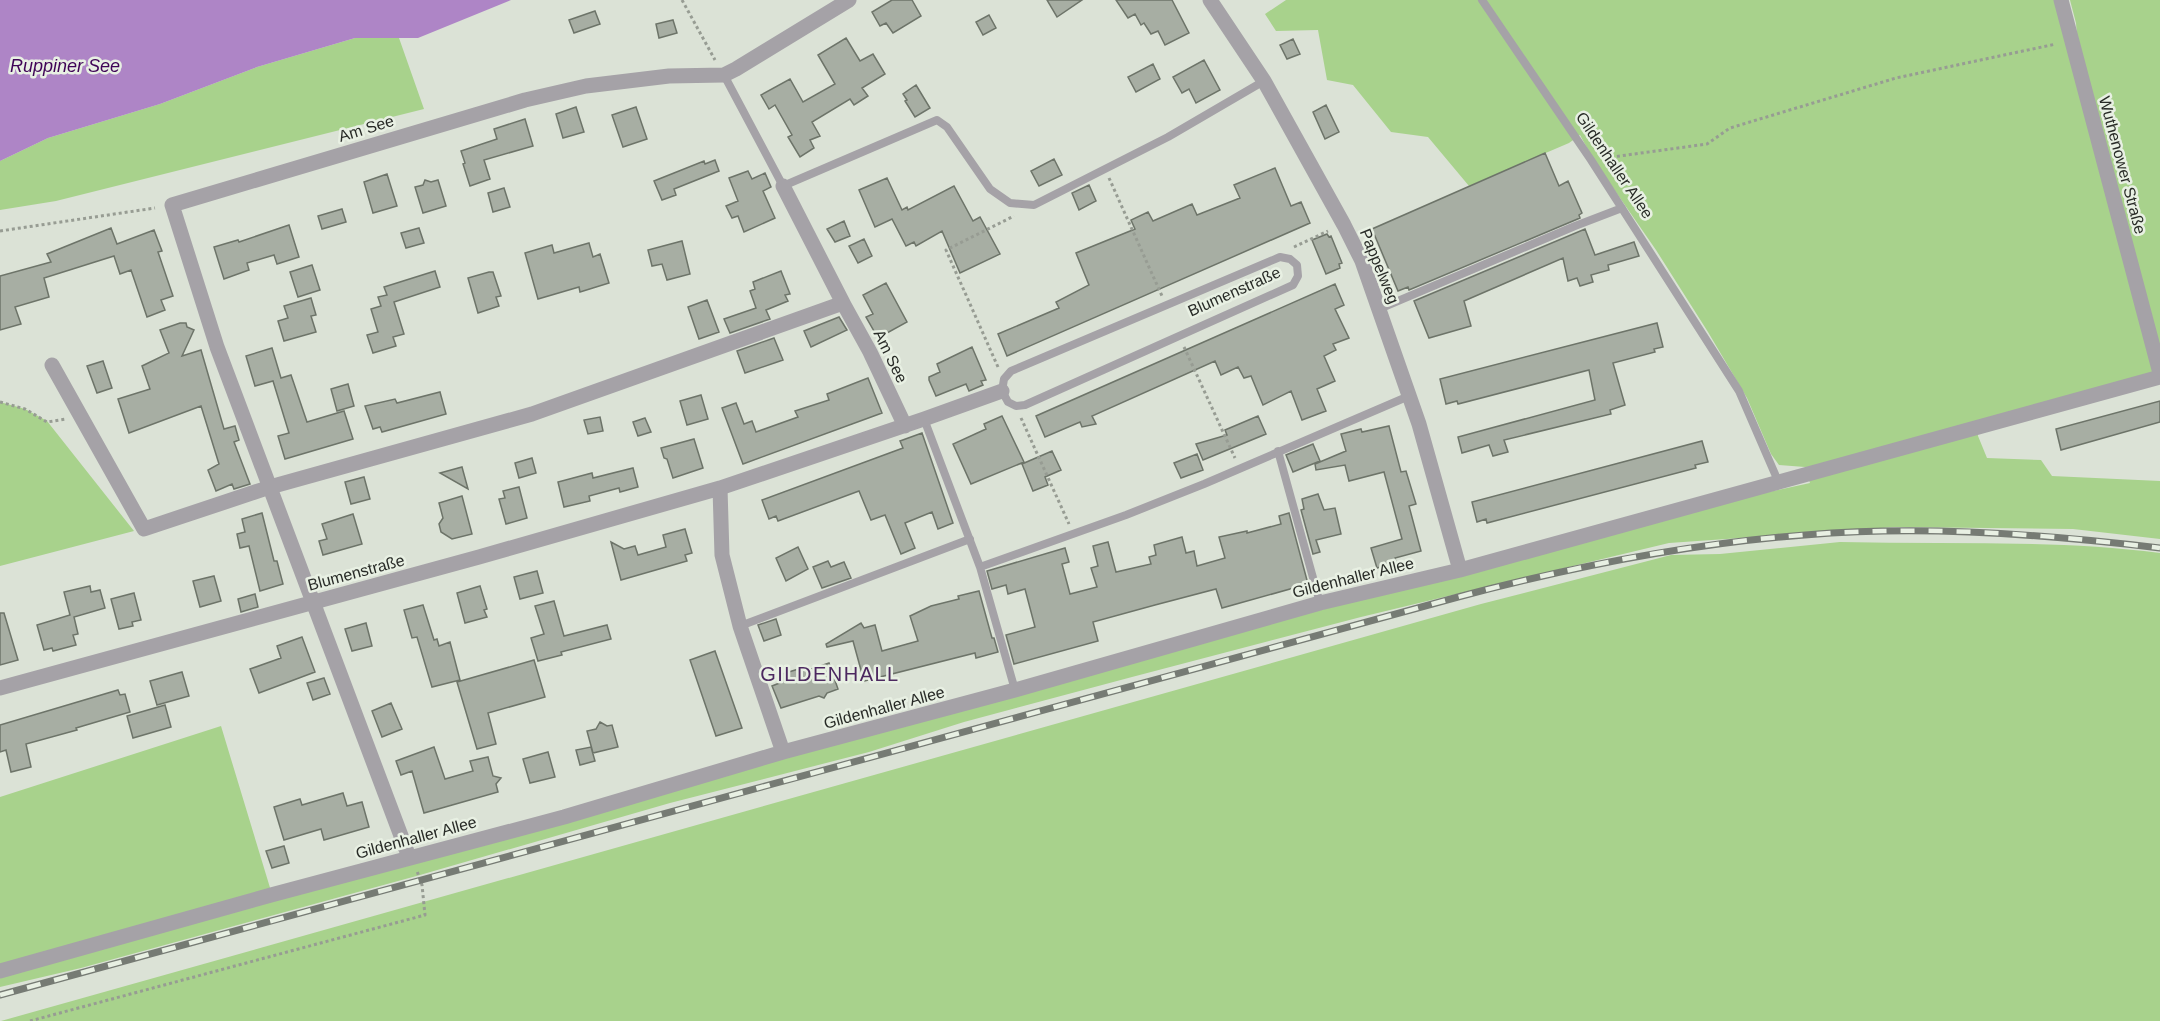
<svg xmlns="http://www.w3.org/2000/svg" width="2160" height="1021" font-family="Arial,sans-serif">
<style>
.green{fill:#a8d28c}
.water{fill:#ae85c6}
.building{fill:#a7aea3;stroke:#6d7469;stroke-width:1.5}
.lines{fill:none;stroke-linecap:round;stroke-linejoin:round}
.path{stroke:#979c93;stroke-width:3;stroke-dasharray:3 3;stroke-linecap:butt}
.lane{stroke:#a5a2a7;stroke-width:8}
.street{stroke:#a5a2a7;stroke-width:15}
.rail-casing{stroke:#767b74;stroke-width:7}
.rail{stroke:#e8f0e3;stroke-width:4.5;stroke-dasharray:14;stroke-linecap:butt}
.labels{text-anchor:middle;stroke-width:5;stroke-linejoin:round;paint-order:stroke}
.street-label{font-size:16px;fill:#282b27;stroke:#e8f0e3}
.water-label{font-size:18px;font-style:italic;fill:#3f0457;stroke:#e8f0e3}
.quarter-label{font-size:20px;letter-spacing:1.5px;fill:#4c2860;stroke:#e8f0e3}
</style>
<rect width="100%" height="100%" fill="#dbe2d6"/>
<!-- green -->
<path class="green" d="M1286 0H2059L2078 49 2076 23 2070 0H2160V374L1977 422 1978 436 1987 458 2041 460 2052 476 2160 481V539L2073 529 1895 527 1669 543 1361 617 1132 677 964 722 869 752 670 803 420 875 81 968 0 987V797L221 726 271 891 1731 500 1810 483 1805 467 1779 465 1771 454 1747 398 1708 332 1656 250 1593 159 1580 135 1569 143 1469 186 1428 137 1391 132 1353 85 1327 80 1318 30 1276 31 1265 14Z
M355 38H399L424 109 56 201 0 210V161L48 138 160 104 257 67Z
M0 402 25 409 47 421 134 531 0 566Z
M1840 542C1947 545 2054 539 2160 553V1021H1L1481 604 1671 555 1720 554Z"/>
<!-- water -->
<path class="water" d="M0 0H511L418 38H355L257 67 160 104 48 138 0 161Z"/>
<!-- building -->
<path class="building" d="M892 0H912L921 16 893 33 886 23 880 26 872 12Z
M1047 0H1082L1057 17Z
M1116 0H1172L1189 33 1165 45 1158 31 1151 34 1144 23 1141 25 1135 14 1128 18Z
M595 11 600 24 574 33 569 20Z
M989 15 996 28 983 35 976 22Z
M673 20 677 33 659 38 656 24Z
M846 38 860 61 873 54 885 74 862 88 868 96 854 105 850 99 812 122 820 136 810 140 814 148 800 157 788 137 792 135 775 105 769 109 761 95 790 79 803 102 835 84 818 55Z
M1293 39 1300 54 1287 59 1280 45Z
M1204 60 1220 90 1196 103 1189 89 1182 93 1173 77Z
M1153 64 1160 79 1136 92 1128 77Z
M916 85 930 108 915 117 905 101 907 100 903 94Z
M1326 105 1339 132 1325 139 1313 112Z
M576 107 584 132 563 138 556 114Z
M636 107 647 139 623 147 612 115Z
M525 119 533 146 484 160 490 179 470 186 463 164 465 163 461 151 497 139 494 129Z
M1545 153 1559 186 1568 181 1582 213 1579 215 1580 218 1409 290 1408 287 1398 291 1372 229Z
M1054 159 1062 175 1039 186 1031 171Z
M715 160 719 171 674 189 676 195 662 200 654 181 704 161 705 164Z
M1275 168 1291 206 1301 202 1310 223 1007 356 998 334 1059 308 1056 302 1089 285 1076 253 1135 229 1131 220 1148 212 1153 221 1192 204 1197 215 1240 198 1234 185Z
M748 171 752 179 765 173 771 187 763 191 775 218 744 232 738 216 732 218 726 206 738 201 729 178Z
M387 174 397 206 373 213 364 182Z
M887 178 902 210 907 207 908 210 954 186 973 221 980 217 1000 254 960 273 942 231 916 246 914 242 906 246 892 219 875 227 859 190Z
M425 180 431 182 438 180 446 206 423 213 415 187 423 185Z
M1089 185 1096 201 1079 210 1072 193Z
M504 188 510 207 493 212 488 193Z
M342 209 346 222 322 229 318 216Z
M844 221 850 236 835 242 827 229Z
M289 225 299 257 277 264 274 255 247 263 249 270 224 279 214 247 238 240 239 242Z
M111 228 117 244 154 230 162 251 158 252 173 296 161 300 165 310 147 317 131 270 120 274 114 256 44 278 49 297 15 307 21 324 0 330V276L51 262 47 254Z
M419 228 424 243 406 248 401 233Z
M1585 229 1595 255 1634 242 1639 256 1608 265 1609 270 1591 275 1593 282 1580 286 1577 278 1568 281 1563 258 1464 301 1471 326 1429 338 1414 301Z
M1327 234 1329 237 1331 236 1342 263 1339 264 1340 268 1326 274 1312 240Z
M864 239 872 256 858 263 849 246Z
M682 241 690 274 667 280 662 264 652 266 648 250Z
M589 243 593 257 600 254 609 283 580 292 579 287 538 299 525 253 552 245 554 253Z
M312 265 320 290 298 297 290 272Z
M435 271 440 287 394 302 404 334 393 337 396 346 373 353 367 335 378 332 371 309 381 306 378 297 387 295 384 287Z
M781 271 790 294 785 295 788 301 766 310 770 319 730 333 724 319 756 308 750 291 755 289 753 282Z
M489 272H493L501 296 496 297 499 306 478 313 468 278Z
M886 283 907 322 878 338 866 317 873 314 863 295Z
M1335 284 1344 305 1335 309 1349 338 1333 344 1336 350 1324 356 1335 381 1317 389 1326 411 1302 420 1291 391 1263 405 1251 376 1244 378 1238 367 1221 375 1215 361 1092 416 1096 424 1082 427 1080 422 1045 437 1036 416Z
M311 298 316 315 311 316 316 332 284 341 278 321 288 318 284 306Z
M707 300 719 332 699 339 688 307Z
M839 317 847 330 811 347 804 331Z
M180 323H186L187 327 194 330 182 356 201 350 224 429 235 426 239 440 234 442 250 484 234 489 232 484 216 491 208 470 219 464 201 406 129 433 118 399 150 389 142 366 169 353 160 330Z
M1657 323 1663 347 1654 349 1655 352 1613 363 1625 405 1610 410 1611 414 1504 440 1508 452 1493 456 1489 445 1462 453 1458 437 1595 400 1589 370 1458 404 1457 401 1446 404 1440 379Z
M774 338 783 360 745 373 737 351Z
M972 347 986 380 981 381 983 385 969 391 966 384 936 396 929 380V377L940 372 937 364Z
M272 348 281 378 291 375 307 422 344 411 353 439 285 459 278 436 289 433 273 381 255 386 246 356Z
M103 361 112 388 97 393 87 366Z
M868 378 882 413 743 464 722 408 736 403 744 424 752 421 756 432 798 417 795 411 829 400 827 394Z
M348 384 354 406 337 411 331 389Z
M440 392 446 414 382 432 380 427 373 429 365 406 395 399 397 403Z
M701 395 708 419 687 425 680 401Z
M2160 401V422L2061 450 2056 429Z
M1002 416 1024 462 971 484 953 444 986 429 984 424Z
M1258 416 1266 434 1203 460 1196 444 1227 435 1225 430Z
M600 417 603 431 588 434 584 420Z
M645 418 651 432 638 436 633 422Z
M1389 426 1401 472 1406 471 1416 504 1409 506 1421 551 1395 558 1396 563 1377 568 1371 548 1402 539 1384 472 1349 481 1345 465 1316 470 1315 464 1346 451 1341 434 1361 429 1362 432Z
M922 433 953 523 938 529 932 512 905 523 915 548 901 554 885 515 871 520 859 491 778 521 776 516 769 519 762 500 903 448 900 441Z
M694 439 703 468 673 478 667 459 664 458 661 448Z
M1702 441 1708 462 1695 465 1696 468 1487 523 1486 519 1477 522 1472 502Z
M1313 444 1320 461 1293 472 1286 455Z
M1052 451 1061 470 1045 477 1048 485 1033 491 1022 464Z
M1197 454 1203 470 1181 478 1174 463Z
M532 458 536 473 519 478 515 463Z
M462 467 468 489 440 473Z
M633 468 638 487 620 492 619 488 589 496 590 501 564 507 558 482 592 473 593 478Z
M364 477 370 499 351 504 345 482Z
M519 487 527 518 506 524 499 499 505 498 503 491Z
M1318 494 1324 510 1335 508 1341 534 1316 540 1320 552 1313 554 1301 510 1304 509 1302 499Z
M462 496 472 534 452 539 441 532 439 524 443 518 439 503Z
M262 513 274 561H277L283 584 260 591 249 546 240 548 237 534 245 532 242 519Z
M1289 513 1308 584 1222 608 1216 589 1155 605 1093 622 1098 641 1014 664 1006 635 1035 627 1025 589 1008 594 1006 585 992 589 987 571 1065 548 1069 562 1062 564 1070 594 1097 587 1091 568 1098 566 1093 546 1108 542 1116 572 1151 564 1149 557 1156 555 1154 545 1182 537 1186 553 1194 551 1197 566 1225 558 1219 537 1247 531V533L1281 524 1279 516Z
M353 514 362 544 323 555 319 541 327 539 322 524Z
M685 529 692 553 685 555 687 561 621 580 611 542 624 549 635 546 638 555 666 547 663 535Z
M798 547 808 569 786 581 776 558Z
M828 561 831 567 844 562 851 578 822 588 813 567Z
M537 571 543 593 520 599 514 577Z
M214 576 221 601 200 607 193 581Z
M90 586 91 592 100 590 105 608 74 617 78 634 73 635 76 645 53 651 52 648 44 650 37 625 70 615 64 592Z
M480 586 487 609 484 610 487 617 465 623 457 593Z
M979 591 992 638H994L998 652 976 658 975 653 864 681 853 641 827 647 826 644 861 623 864 628 875 625 882 651 918 641 910 616 931 606 959 599 958 596Z
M134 593 141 620 132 622 133 626 119 629 111 599Z
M255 594 258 607 241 612 238 599Z
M554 601 564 636 607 625 611 639 561 652 562 655 538 661 531 638 544 634 535 606Z
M423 605 434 640 437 639 439 646 450 642 460 680 432 687 417 637 412 638 404 610Z
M0 613H4L18 660 0 665Z
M776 619 781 635 764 641 758 625Z
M366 623 372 646 352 651 345 629Z
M302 637 315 672 259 693 250 669 281 658 277 646Z
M715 651 742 728 716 736 690 660Z
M534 660 545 697 488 713 496 744 477 749 457 682Z
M829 663 838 689 827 693 824 698 819 696 781 708 772 686 782 682 779 675 805 667 806 671Z
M182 672 189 696 157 705 150 681Z
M324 678 330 694 313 700 307 683Z
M118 690 120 695 125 694 130 712 76 728 77 730 26 744 31 767 11 772 6 750 0 752V725Z
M391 703 402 729 382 737 372 711Z
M165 705 171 727 133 738 127 716Z
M600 722 607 726 612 725 618 747 593 753 587 731 596 729Z
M434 747 445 779 473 771 470 761 488 757 493 776 501 778 496 784 498 792 424 813 412 771 401 775 396 761Z
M591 747 595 761 580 765 576 750Z
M548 752 555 777 530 783 523 759Z
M343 793 347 806 362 802 369 827 324 840 321 829 284 840 274 807 300 799 302 805Z
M284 846 289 863 272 868 266 851Z"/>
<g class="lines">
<!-- path -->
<path class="path" d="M682 0 715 60
M1605 158 1707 144 1730 128 1896 78 2056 44
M1109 178 1162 296
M0 231 155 208
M1294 247 1328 231
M1184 347 1235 458
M998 367 946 250 1014 216
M0 402 25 409 47 422 66 419
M1021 418 1069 524
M30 1021 425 915 422 885 417 871"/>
<!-- lane -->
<path class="lane" d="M1482 0 1591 160 1739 391 1778 481
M724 75 783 186 937 120 947 127 990 189 1010 203 1034 205 1168 137 1264 81
M1280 257 1290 259 1297 265 1298 276 1293 285 1025 405 1016 406 1008 402 1002 391 1004 379 1011 371Z
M1379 309 1575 226 1622 208
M924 419 980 567 1015 690
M1278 451 1320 603
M980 567 1126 515 1204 484 1409 396
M740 626 970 539"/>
<!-- street -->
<path class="street" d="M1210 0 1264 81 1344 225 1362 261 1419 424 1460 570
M2061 0 2160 373
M843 303 870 352 905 426
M52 365 144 529 270 487 532 414 843 303 783 186
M720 488 924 419 1002 391
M0 688 479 557 720 488 722 555 740 626 783 752
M409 857 217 347 172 205 525 100 586 86 669 76 724 75 736 69 849 0
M0 971 271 895 564 817 783 752 1015 690 1320 603 1460 570 2160 377"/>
<defs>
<path id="rail" d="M0 995 1458 597C1597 560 1738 534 1883 531 1976 529 2068 537 2160 548"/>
</defs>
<!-- rail casing -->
<use href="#rail" class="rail-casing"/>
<!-- rail -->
<use href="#rail" class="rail"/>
</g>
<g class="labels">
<!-- street labels -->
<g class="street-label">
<text transform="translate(366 128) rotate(-17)" y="6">Am See</text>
<text transform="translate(1615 165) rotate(56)" y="6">Gildenhaller Allee</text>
<text transform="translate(2123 165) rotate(75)" y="6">Wuthenower Straße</text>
<text transform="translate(1380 266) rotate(68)" y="6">Pappelweg</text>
<text transform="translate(1234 291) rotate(-24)" y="6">Blumenstraße</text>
<text transform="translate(891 356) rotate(64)" y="6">Am See</text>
<text transform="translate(356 572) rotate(-15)" y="6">Blumenstraße</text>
<text transform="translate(1353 577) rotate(-14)" y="6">Gildenhaller Allee</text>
<text transform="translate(884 707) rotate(-15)" y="6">Gildenhaller Allee</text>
<text transform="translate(416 837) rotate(-15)" y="6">Gildenhaller Allee</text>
</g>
<!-- water labels -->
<g class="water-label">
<text x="65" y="72">Ruppiner See</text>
</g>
<!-- quarter labels -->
<g class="quarter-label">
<text x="830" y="681">GILDENHALL</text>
</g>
</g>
</svg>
